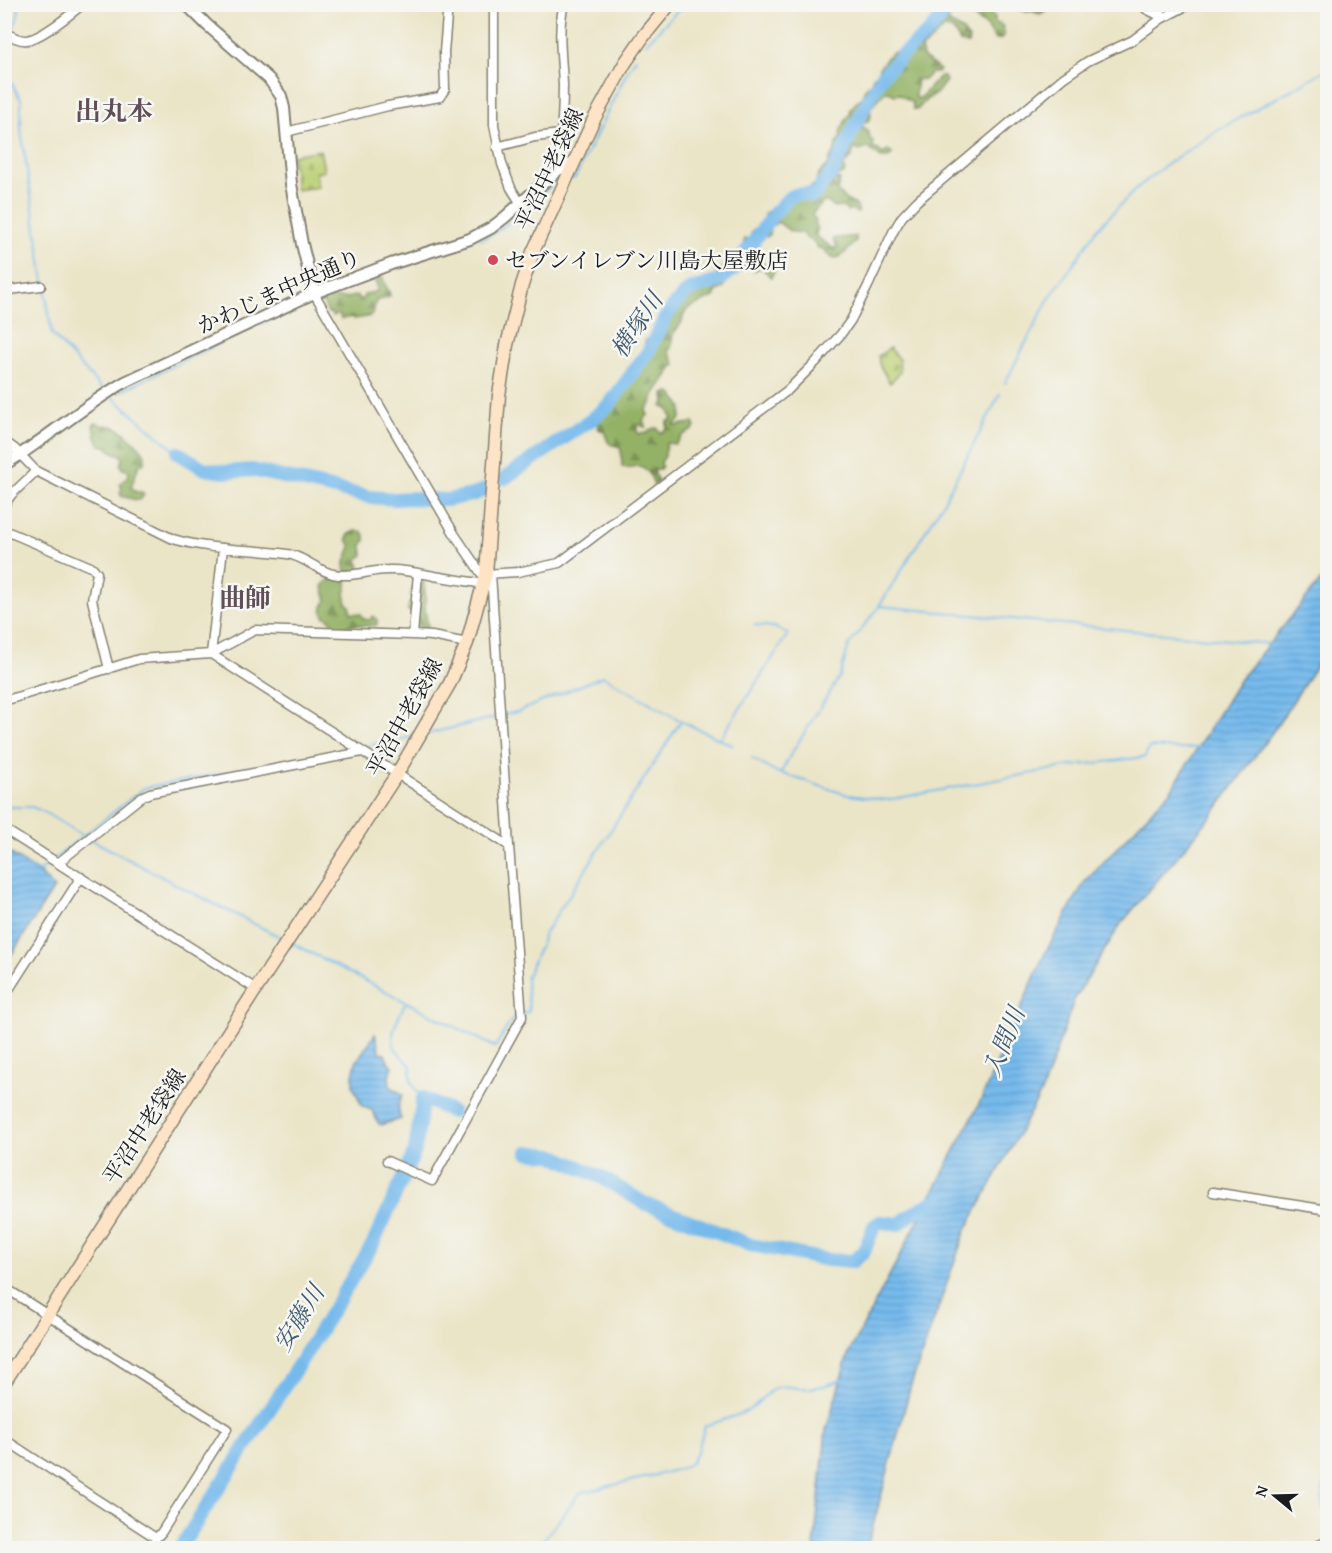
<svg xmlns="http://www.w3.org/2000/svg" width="1332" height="1553" font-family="'Gentium Book Plus','Noto Serif JP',serif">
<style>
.forest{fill:url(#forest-firs);stroke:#586741;stroke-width:1.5}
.cemetery{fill:url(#cemetery-stones);stroke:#6c7648;stroke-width:1.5}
.water{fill:url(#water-rules);stroke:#496b84;stroke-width:1.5}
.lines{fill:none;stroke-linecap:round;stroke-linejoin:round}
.stream{stroke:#76baec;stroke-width:2}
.river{stroke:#76baec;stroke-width:14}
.minor-casing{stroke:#848072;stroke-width:11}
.tertiary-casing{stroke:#848072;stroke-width:14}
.secondary-casing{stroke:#848072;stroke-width:15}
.minor{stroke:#fff;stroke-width:8}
.tertiary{stroke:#fff;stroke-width:10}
.secondary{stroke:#fee4c6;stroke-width:12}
.poi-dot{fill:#d1495b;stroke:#f6f6f2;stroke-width:2}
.labels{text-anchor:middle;stroke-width:5;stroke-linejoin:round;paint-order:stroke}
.street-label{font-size:22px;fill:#1c1c1c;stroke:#f6f6f2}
.poi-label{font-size:22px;fill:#1c1c1c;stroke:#f6f6f2;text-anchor:start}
.water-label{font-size:24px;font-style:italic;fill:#405b6f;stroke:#f6f6f2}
.quarter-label{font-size:26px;font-weight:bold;fill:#604f58;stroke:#f6f6f2}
</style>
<defs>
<pattern id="forest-firs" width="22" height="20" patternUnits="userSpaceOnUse" patternTransform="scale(1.5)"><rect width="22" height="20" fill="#94b266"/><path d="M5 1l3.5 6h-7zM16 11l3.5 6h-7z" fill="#789053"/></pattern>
<pattern id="cemetery-stones" width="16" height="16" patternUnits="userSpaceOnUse" patternTransform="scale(1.5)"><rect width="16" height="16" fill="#bbd074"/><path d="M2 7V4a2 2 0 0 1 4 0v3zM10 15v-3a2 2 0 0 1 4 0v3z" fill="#a0b264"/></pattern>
<pattern id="water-rules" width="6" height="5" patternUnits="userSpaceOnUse" patternTransform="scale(1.5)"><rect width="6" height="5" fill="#76baec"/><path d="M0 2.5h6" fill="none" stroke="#669fca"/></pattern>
</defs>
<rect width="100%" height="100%" fill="#f6f6f2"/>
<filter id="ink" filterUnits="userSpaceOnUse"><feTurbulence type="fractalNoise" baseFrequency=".0167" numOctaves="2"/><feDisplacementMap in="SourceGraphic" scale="12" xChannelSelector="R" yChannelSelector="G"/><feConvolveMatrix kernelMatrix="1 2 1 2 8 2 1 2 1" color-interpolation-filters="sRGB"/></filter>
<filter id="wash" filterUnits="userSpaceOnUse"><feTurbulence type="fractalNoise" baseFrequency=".008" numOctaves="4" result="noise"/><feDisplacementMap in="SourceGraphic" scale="24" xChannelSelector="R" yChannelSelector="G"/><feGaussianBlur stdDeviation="1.35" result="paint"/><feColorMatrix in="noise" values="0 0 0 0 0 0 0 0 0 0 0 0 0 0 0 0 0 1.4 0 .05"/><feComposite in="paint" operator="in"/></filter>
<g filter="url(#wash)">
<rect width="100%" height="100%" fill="#ebe5c8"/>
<!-- forest -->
<path class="forest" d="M948 5H993L990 10 995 17V23L1000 24 1003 27 1004 34 1001 39 995 40 987 26 978 21 968 10 960 6 950 17 948 22 963 31 969 39 968 44 960 42 953 30 946 28 942 29C936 37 928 42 921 49L923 57 940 70 937 73H931L924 80 917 79 915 96 917 99 920 98 940 76 944 77 946 81 936 94 927 99 917 110 913 109 912 102 899 94 895 95 887 91C880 96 875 103 870 109L871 116 868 121 863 123V127L869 133 870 139 873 141V148L878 150 883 154 888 150 892 154 888 158H881L868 148 859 151 856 148 853 151 851 159H849L843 166 845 169 844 174 837 176 836 179 840 180 837 191 846 200 856 205 859 212 857 213 853 210 847 211C842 204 841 209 834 207 831 206 829 202 825 201L812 214 816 221 815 223 818 229 816 233V236L834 249 837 246 833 240 834 238C842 237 848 238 856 236V241L847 251 836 259C829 257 827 255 824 249L818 248 814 242 806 238 804 234 790 231 778 222 770 227 769 235 767 237 764 235 757 243 758 248 755 254 758 257 759 261 772 269 774 272 771 277 761 267 754 271 751 266H747L725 282 724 288 717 291 714 297 687 309 683 317 682 322 673 334 671 348 668 350 675 364 654 395 651 404 646 410 648 415 643 421 646 427H644L639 424 637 429V432L640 434 643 432 646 434C649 430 652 428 657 428L661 433 667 428V422L673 419 667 408 662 406 665 403 664 394 669 392 672 394 682 407 681 419 674 425 677 426 683 424 693 423 695 427 693 430 683 435 676 444 666 443 665 456 661 462 662 466 660 469H654L656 478 658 480 657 483 654 485C651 477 648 467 638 466 632 466 629 469 622 467L621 450 618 446 612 445 608 442 604 431 598 429V422L595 419V415L597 413H601L600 408 615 392 629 367 634 365C639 354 646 355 645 341L654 334 660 320 667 319 670 315 666 309 673 300 688 288 703 284 715 276 726 265H728L733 257 737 255 740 256C746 251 742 245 745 239H748L751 237 752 231 764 222 766 217 764 214 797 190 801 188H810L816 183 818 175 828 165 830 158 835 152 836 144 841 137 840 132 847 118 851 113 850 110 858 100 863 97 864 90 872 82V79L875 75 879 74V68L890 54 907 47 929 29 935 21 942 18Z
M1014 5H1049L1047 10 1040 14 1031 11 1027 12 1019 9Z
M381 275C384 278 383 281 385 284 387 289 390 290 390 296L376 301C371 322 371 315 353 319L352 317 341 319 339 314 333 316 330 312 328 313 321 299C330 297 339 299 347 298 350 297 353 296 357 296L361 301 365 294 375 292 378 289 377 285 373 278Z
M97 423C103 427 109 424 115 427 123 430 139 446 144 453 146 457 145 459 144 463L139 465 131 487 136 492H142L144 495 140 500C133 500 128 498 121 496L120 492 122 489 120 484 128 477 129 471 123 469 121 465 123 458 121 455 113 452 106 446 100 445 95 435V430L93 427 94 424Z
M356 531H361L365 535V541L362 545 363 555 359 558 358 562 360 567 359 570 348 572 345 569V562L351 547 347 539 349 534Z
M342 578 347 579V587L345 593 347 604 350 606V611L352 613 361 614 363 619 370 620 373 616 377 620V625C367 627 358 624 348 626 344 627 342 628 339 627 332 626 334 620 324 616 321 609 323 606 327 600L323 587C327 578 333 579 342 578Z
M423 578 425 592V610L428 627 423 629 416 627 413 615 408 610 409 604 412 602 411 593 419 579Z"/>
<!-- cemetery -->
<path class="cemetery" d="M320 150 324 171 316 173 318 187 296 190 292 155Z
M890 348 899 360 900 372 890 383 880 366 878 356Z"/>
<!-- water -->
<path class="water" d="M1327 573V649L1279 723 1213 814 1120 925 1075 998 1042 1091 965 1232 911 1385 867 1548H814L826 1430 848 1355 981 1100 1043 957 1084 883 1172 789 1240 679Z
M5 850 40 873 54 888 5 965Z
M375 1034 380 1052 385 1054 388 1062 393 1066 389 1076 390 1086 403 1095C398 1104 397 1110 401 1119L381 1125 378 1123 373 1111 362 1106 353 1086V1076L356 1062Z"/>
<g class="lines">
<!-- stream -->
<path class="stream" d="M9 32C17 25 19 15 19 4
M646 43 684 4
M4 56 6 73 21 100V130L52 334 103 390
M572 179 575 178 627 72 636 58
M481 239C503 232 536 199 555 182L560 181
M260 324 315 299
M1005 383 1047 302 1098 228 1138 187 1170 162 1218 130 1298 86 1325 70
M119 392 222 342
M110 395 178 453
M55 436 104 401
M26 457 41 446
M4 473 22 461
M879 606 1270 644
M502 715 517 712 603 676 681 721 732 745
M427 734 497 717
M720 739 788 634 774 627 755 625
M362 747 412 737
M752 758 771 770 848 795 887 800 1071 766 1145 757 1149 747 1182 749 1199 747
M781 773 791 754 840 676 849 645 876 611 943 503 1000 394
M4 807H32L42 811 84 836
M92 840 177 885 284 939
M54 859 144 788 353 749
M38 872 50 863
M292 943 406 1002C400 1015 388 1033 395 1048 399 1054 406 1061 411 1066 409 1083 413 1086 423 1098
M406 1002 495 1047 515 1015 529 1012 526 978 542 942 543 936 681 721
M1328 1480C1318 1492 1323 1506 1328 1519
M537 1548 580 1493 664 1473 682 1468 691 1463 698 1449 705 1426C719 1421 735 1417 749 1410 759 1404 766 1391 778 1387 786 1385 794 1388 802 1388 816 1389 830 1385 843 1379"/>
<!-- river -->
<path class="river" d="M178 453 205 469 225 472 252 470 370 497 395 499 410 498 447 500 472 495 487 489
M505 478 591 420 609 405 648 352 665 318 677 302 689 290 719 281 733 270 771 217 790 197 798 194H807L813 196 834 170 866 104 883 75 904 53 929 32 953 4
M528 1152 552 1155 601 1177 644 1203 751 1245 827 1260 853 1261 864 1252 874 1226 880 1222 899 1224 912 1214 940 1198
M180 1548 308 1350 373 1244 415 1151 423 1098 452 1112"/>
</g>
</g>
<g filter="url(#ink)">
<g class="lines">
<defs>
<path id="minor" d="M494 4V125L502 164 511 188 521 204
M1142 4 1146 9 1160 16
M1161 19 1160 16 1163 4
M4 32C11 36 19 41 27 40 41 38 71 14 83 4
M286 132 388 106 440 97 445 89 444 52 448 4
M497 147 535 137 561 134
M558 170C561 142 563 113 563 85 562 59 557 30 564 4
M314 293 455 535 485 579
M4 294 9 290 41 286
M4 441 15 449 36 471 173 539C210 550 249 549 287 554 304 556 316 570 333 574 352 578 370 570 388 570 403 569 419 573 434 576 451 579 467 581 484 584
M4 505 12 494 36 471
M4 530 93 568 97 573 92 600 109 669
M223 548 211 654 509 846
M486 574 518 572 559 563 788 390 815 363 841 334 851 320 868 286 893 232 902 217 917 201 1063 78 1088 61 1133 40 1161 19 1190 4
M413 635 418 573
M4 701 139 659 211 654 255 630 413 635 432 636 467 643
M4 829 256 989
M58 863 141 797 150 793 362 752
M4 997 81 877
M387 1161 432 1181 522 1017 509 846 491 574
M1213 1192 1328 1210
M4 1287 227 1429 161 1533 156 1538 149 1548
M4 1439 156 1538
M1312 1548 1328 1541"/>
<path id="tertiary" d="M186 4 207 25 269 79 281 96 284 108 291 184 302 244 314 293
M4 465C46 439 82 407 125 382L314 293 391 264 470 239 491 228 504 218 558 170 573 163"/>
<path id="secondary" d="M4 1383 256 989 397 774 450 683 467 643 486 574 499 395 507 345 522 285 533 252 593 121 625 63 643 37 670 4"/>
</defs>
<!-- minor casing -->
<use href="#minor" class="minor-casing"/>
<!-- tertiary casing -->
<use href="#tertiary" class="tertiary-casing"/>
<!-- secondary casing -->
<use href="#secondary" class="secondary-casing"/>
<!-- minor -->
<use href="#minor" class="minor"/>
<!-- tertiary -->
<use href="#tertiary" class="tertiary"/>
<!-- secondary -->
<use href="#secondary" class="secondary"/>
</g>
</g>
<!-- markers -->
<circle class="poi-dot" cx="493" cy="260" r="6"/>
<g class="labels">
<!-- street labels -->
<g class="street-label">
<text transform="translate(549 169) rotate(-65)" y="8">平沼中老袋線</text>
<text transform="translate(279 291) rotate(-24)" y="8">かわじま中央通り</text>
<text transform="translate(404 717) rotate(-61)" y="8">平沼中老袋線</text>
<text transform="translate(144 1126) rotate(-57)" y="8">平沼中老袋線</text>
</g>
<!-- poi labels -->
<g class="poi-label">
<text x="505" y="268">セブンイレブン川島大屋敷店</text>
</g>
<!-- water labels -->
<g class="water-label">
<text transform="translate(637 325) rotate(-56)" y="8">横塚川</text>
<text transform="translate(1004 1042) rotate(-68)" y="8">入間川</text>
<text transform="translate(299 1318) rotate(-58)" y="8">安藤川</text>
</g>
<!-- quarter labels -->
<g class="quarter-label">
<text x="114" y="120">出丸本</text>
<text x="245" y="607">曲師</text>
</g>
</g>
<!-- margin -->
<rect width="1332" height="1553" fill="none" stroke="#f6f6f2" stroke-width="24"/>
<!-- north arrow -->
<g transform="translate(1275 1496) rotate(289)" stroke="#f6f6f2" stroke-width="4.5" paint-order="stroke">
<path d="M0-4.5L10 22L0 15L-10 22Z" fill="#1c1c1c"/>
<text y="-9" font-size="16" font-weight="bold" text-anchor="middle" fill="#1c1c1c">N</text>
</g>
</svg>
